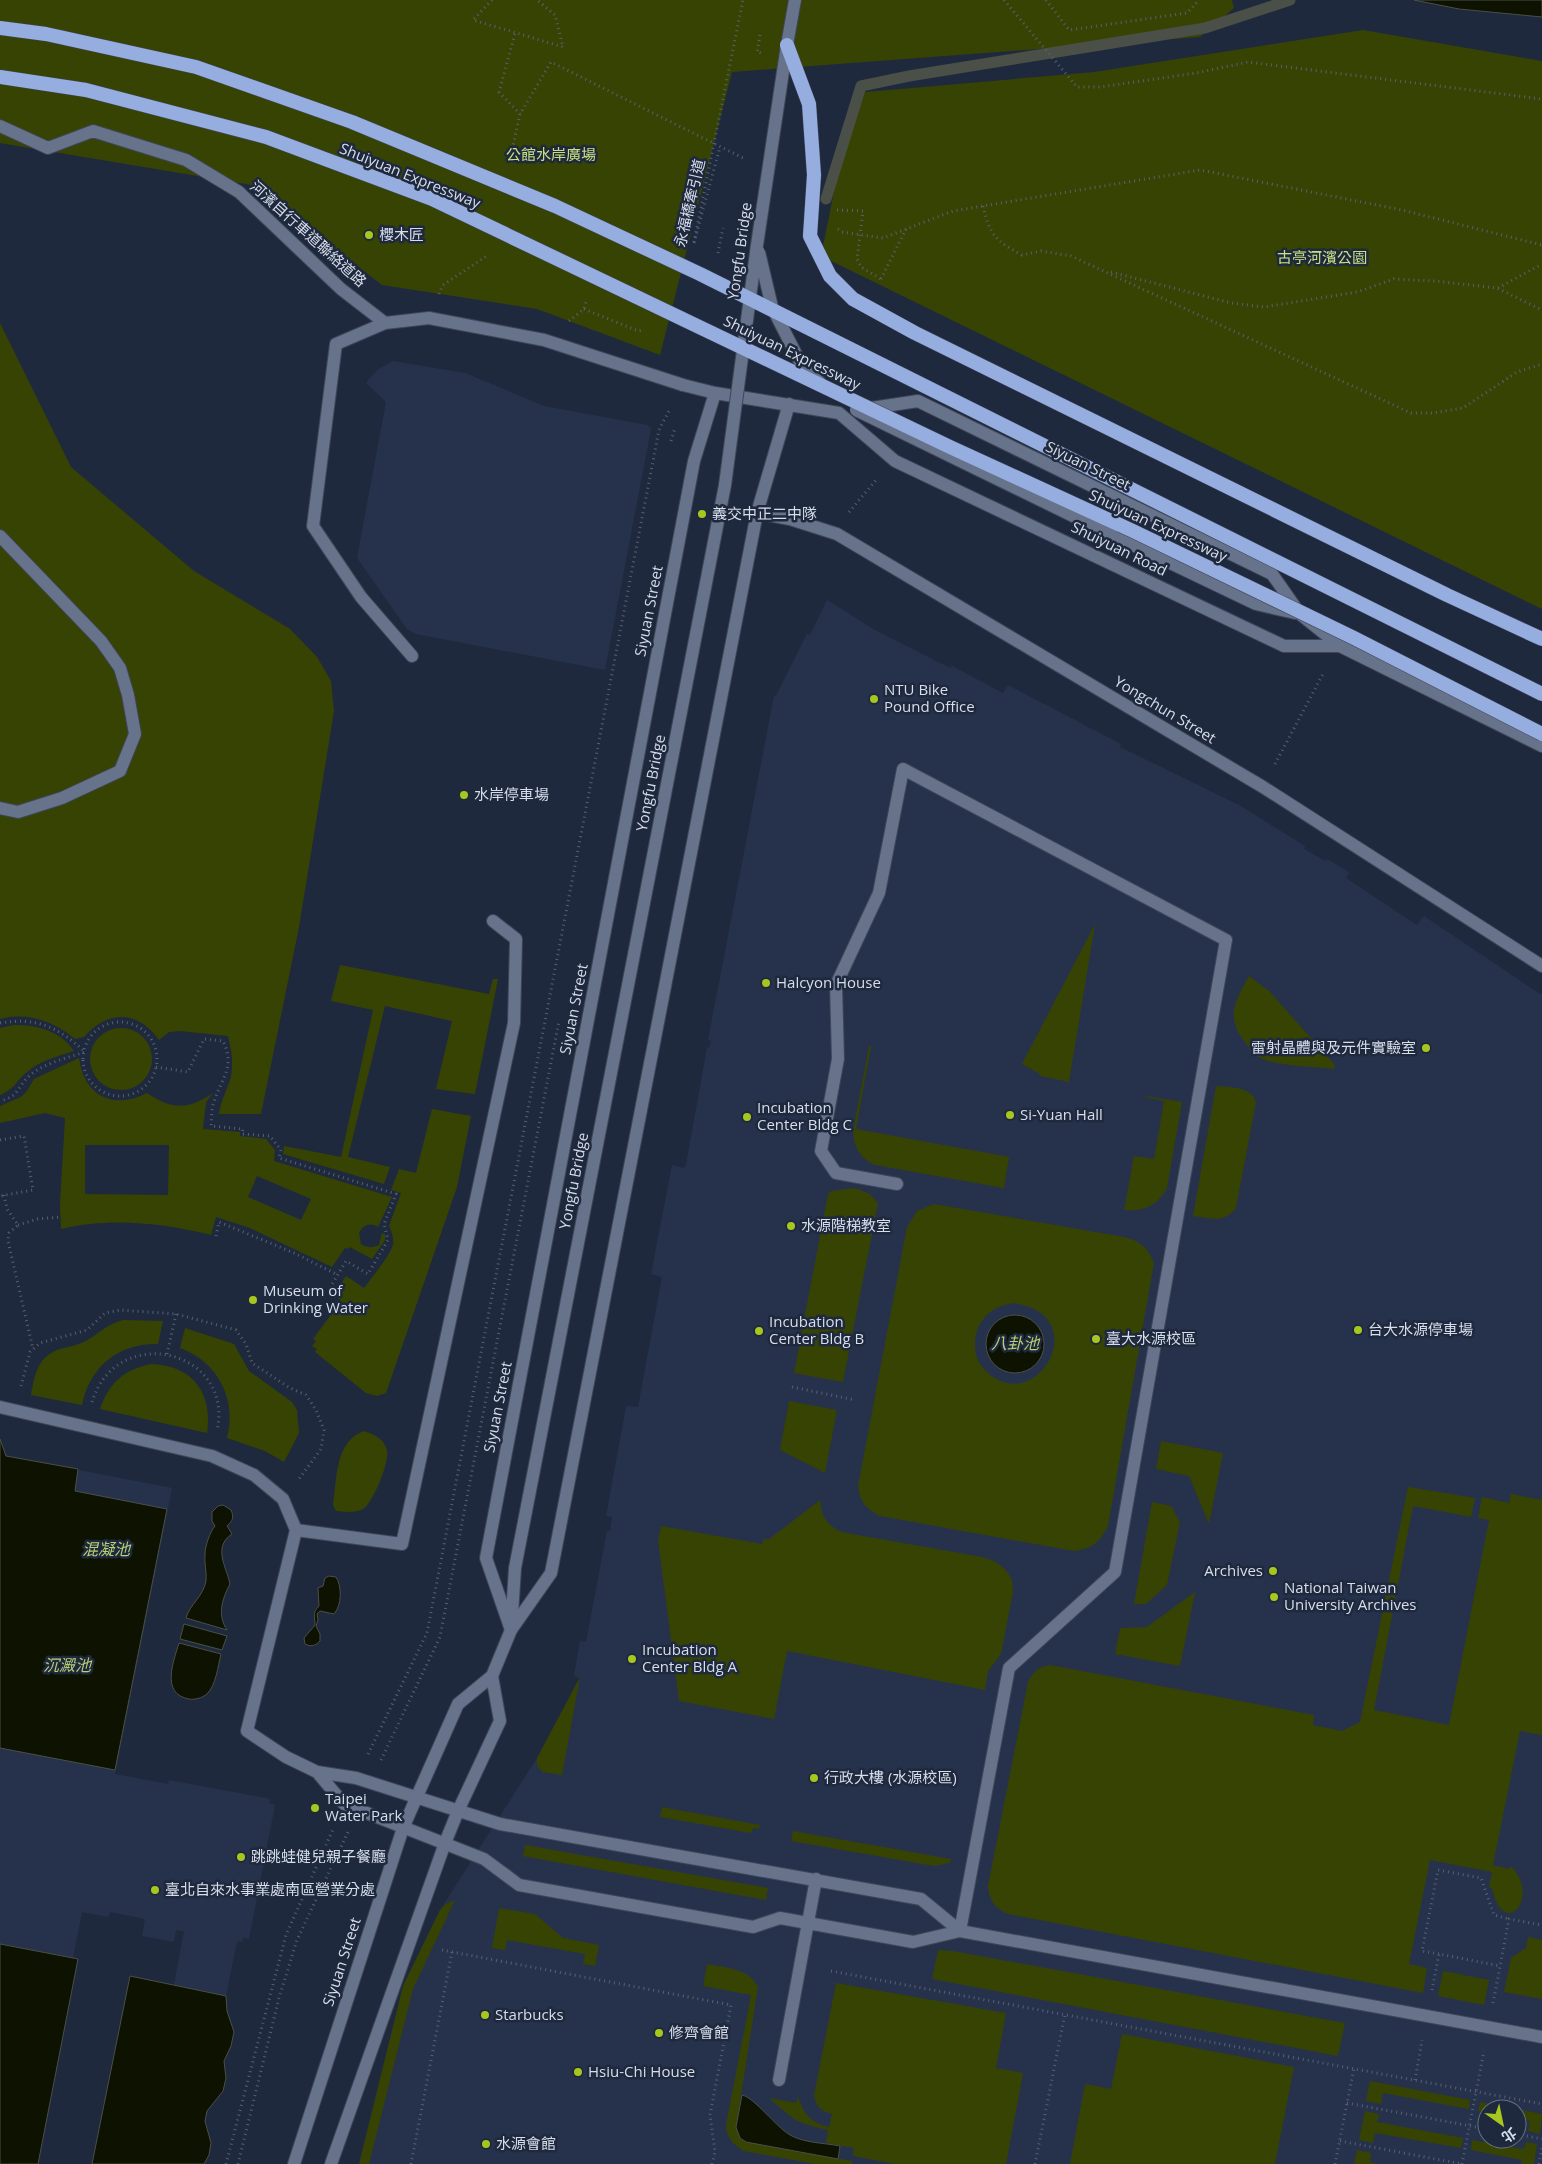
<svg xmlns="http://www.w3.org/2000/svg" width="1542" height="2164" font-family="'Open Sans','Noto Sans TC',sans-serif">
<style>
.built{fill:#26324c;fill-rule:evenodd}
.green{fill:#374303;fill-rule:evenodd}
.water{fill:#0e1201;stroke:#4a4f47}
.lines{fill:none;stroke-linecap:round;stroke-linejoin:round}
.stream{stroke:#4a4f47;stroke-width:11}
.service-casing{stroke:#3e4658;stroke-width:14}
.minor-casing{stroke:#3e4658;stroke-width:14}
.tertiary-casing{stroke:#3e4658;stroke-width:14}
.path{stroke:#576073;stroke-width:3;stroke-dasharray:1 4;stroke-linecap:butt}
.service{stroke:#67728b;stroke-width:12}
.minor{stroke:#67728b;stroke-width:12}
.tertiary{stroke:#67728b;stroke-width:12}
.tertiary-bridge-casing{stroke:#3e4658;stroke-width:14;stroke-linecap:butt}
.trunk-bridge-casing{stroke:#3e4658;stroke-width:15;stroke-linecap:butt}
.path-bridge{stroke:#576073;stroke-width:3;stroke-dasharray:1 4;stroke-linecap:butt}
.tertiary-bridge{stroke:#67728b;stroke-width:12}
.trunk-bridge{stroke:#96ade0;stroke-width:14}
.poi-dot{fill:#a7c71e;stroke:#1f293e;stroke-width:2}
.labels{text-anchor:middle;stroke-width:5;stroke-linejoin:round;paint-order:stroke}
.park-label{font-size:15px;fill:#c8e082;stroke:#1f293e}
.street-label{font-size:15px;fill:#d6ddeb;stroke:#1f293e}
.poi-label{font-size:15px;fill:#d6ddeb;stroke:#1f293e;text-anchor:start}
.water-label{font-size:16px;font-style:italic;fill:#b9d174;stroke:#1f293e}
</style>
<rect width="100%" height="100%" fill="#1f293e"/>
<!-- built -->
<path class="built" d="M393 361 465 373 544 406 647 425 651 429 605 670 416 634 407 629 357 558 386 402 366 383 377 370Z
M827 600 875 630 950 668 952 666 1003 693 1008 685 1121 744 1120 747 1239 805 1305 846 1304 849 1325 861 1327 859 1349 872 1346 878 1417 925 1424 916 1540 994 1542 993V2164H359L403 1986 440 1910 537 1758 580 1678 574 1676 580 1641 586 1642 607 1531H610L612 1517 606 1516 626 1406 638 1407 662 1277 651 1274 672 1165 684 1168 686 1164 707 1048H709L711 1041 708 1040 774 696H776L807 634 810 635ZM1487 2109H1517V2139H1487Z
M0 1439 6 1456 172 1488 115 1774 168 1784 169 1780 270 1799 269 1803 275 1805 249 1939 243 1937 242 1942 237 1941 226 1996 174 1985 184 1931 176 1930 174 1942 142 1936 145 1919 110 1912 108 1917 82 1912 73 1958 78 1959 38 2164H0Z"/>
<!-- green -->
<path class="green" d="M0 0H1232L1234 8 1200 37 732 72 660 355 537 309 382 285 252 185 0 143Z
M1363 30 1542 61V609L821 256 854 93 1094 72Z
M0 323 71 467 194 571 290 629 317 657 331 681 334 711 299 927 261 1114H219C221 1099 228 1089 231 1076 234 1062 231 1049 228 1036L180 1031 169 1032 159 1040C138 1010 108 1010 84 1037L75 1039C53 1021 28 1012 0 1019Z
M1095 924 1069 1082 1040 1076V1074L1022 1064Z
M340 965 489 994 493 979H498L475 1094 436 1089 452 1021 385 1006 348 1157 390 1167 384 1184 283 1154 284 1146 341 1157 373 1010 331 1001Z
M1249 976 1269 991 1335 1065 1334 1069C1312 1066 1286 1067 1265 1060 1257 1057 1250 1049 1245 1042 1225 1017 1235 1001 1249 976Z
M13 1025C36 1025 60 1030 74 1051 59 1056 39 1061 27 1072 15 1082 16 1088 0 1095V1028Z
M90 1059a31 31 0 1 1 62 0a31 31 0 1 1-62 0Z
M869 1046H871L856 1129 1009 1157 1004 1188 875 1165C860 1158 854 1148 853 1131Z
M79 1058C84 1097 114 1110 147 1093 172 1110 188 1110 213 1093L206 1102 203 1129 240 1132V1136L266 1139 275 1150 274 1161 392 1197 378 1227C370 1222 363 1225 359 1233L361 1244C368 1248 372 1248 379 1245L382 1233 385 1234V1240L372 1259 350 1247 348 1249 345 1248 332 1267 250 1228 216 1217 211 1235C164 1223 109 1217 61 1229L60 1203 65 1118 45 1113 0 1123V1106L21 1097 27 1091 34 1079ZM85 1145H169L168 1195 85 1194ZM257 1176 311 1199 301 1220 248 1197Z
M1216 1086C1231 1088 1251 1086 1256 1102L1236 1208C1223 1224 1212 1218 1193 1216Z
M1146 1096 1182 1102 1167 1188C1157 1206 1144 1212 1124 1210L1134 1156 1154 1159 1164 1101 1145 1097Z
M432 1109 471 1116 457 1187 386 1393 377 1396 366 1393 315 1352 317 1349 312 1346 316 1341 313 1339 341 1301 334 1295 346 1276 364 1288C372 1277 389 1257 393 1245 394 1238 392 1232 389 1226L401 1193 391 1190 399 1169 416 1173Z
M855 1188 870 1194 878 1203 843 1382 794 1373 828 1194 831 1191Z
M934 1204 1124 1237C1141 1241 1148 1248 1154 1263L1108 1526C1100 1542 1092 1549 1074 1551L880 1516C866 1509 860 1502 858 1486L907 1227 917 1211ZM1013 1303C1098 1314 1034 1424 983 1368 970 1353 973 1326 989 1313 996 1307 1004 1305 1013 1303Z
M123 1320 163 1321 158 1344C119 1343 90 1366 82 1405L31 1395C35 1373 38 1354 64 1348 72 1346 78 1345 86 1341 99 1333 108 1324 123 1320Z
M185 1328 234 1344 249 1371 292 1402 297 1410 299 1433 284 1462 265 1451 227 1438C237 1399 218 1362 180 1348Z
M152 1364C193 1366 213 1393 207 1433L100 1409C109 1383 124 1369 152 1364Z
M789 1401 837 1410 825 1473 780 1450Z
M364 1431C374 1434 384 1439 387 1450 390 1461 373 1503 363 1509 355 1513 345 1512 336 1511L333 1505C337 1478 335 1441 364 1431Z
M1161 1441 1223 1453 1209 1524 1189 1476 1156 1469Z
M1408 1487 1475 1498 1471 1517 1413 1506 1374 1710 1449 1725 1489 1520 1478 1518 1482 1497 1509 1503 1511 1494 1542 1500V1735L1520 1731 1493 1865 1509 1869 1511 1866C1542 1898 1503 1941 1492 1888L1489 1887 1492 1872 1430 1860 1409 1964 1427 1968 1423 1993 1008 1914C994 1908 989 1900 988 1886L1028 1682C1033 1672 1038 1667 1050 1665L1314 1715 1313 1725 1342 1731 1360 1722Z
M820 1500C822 1517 825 1523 841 1532L982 1557 996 1562 1006 1570 1012 1580 1013 1592 1001 1654 988 1671 985 1690 787 1651 774 1719 679 1701 658 1540 661 1526 762 1544 764 1538 768 1540Z
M1152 1502 1171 1506 1180 1522 1167 1585 1146 1604H1134Z
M1195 1592 1180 1666 1115 1654 1120 1628 1147 1627Z
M580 1677 562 1775 543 1772 537 1766V1758Z
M662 1807 760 1825 759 1829 753 1828 751 1833 660 1817Z
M793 1831 951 1859 950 1863 934 1866 791 1841Z
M525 1845 768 1888 766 1900 523 1856Z
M455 1900 413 1989 369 2164H359L403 1986 440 1910 446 1904Z
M499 1908 535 1914 563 1938 599 1945 595 1966 583 1964 585 1954 507 1940 505 1950 492 1948Z
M1528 1937 1542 1940V1999L1504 1992 1511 1958 1526 1948Z
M938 1950 953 1951 1345 2023 1338 2056 932 1979Z
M707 1964C726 1968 749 1968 758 1987L736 2127 740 2138 746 2142 852 2161V2164H815L743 2151 733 2143 727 2134 726 2125 751 1995 703 1986Z
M1443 1971 1489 1980 1484 2005 1438 1996Z
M836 1983 1006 2013 996 2068 1023 2073 1006 2164H895L853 2156 854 2148 826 2143 828 2130C796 2123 794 2120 769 2098L796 2103 798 2097C804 2114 811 2123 829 2127L832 2114C821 2111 816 2107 814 2095Z
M1122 2034 1294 2067 1275 2164H1070L1085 2084 1111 2089Z
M1370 2081 1470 2100 1469 2109 1383 2093 1381 2104 1366 2101Z
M1480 2102 1516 2109H1487V2113L1478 2111Z
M1517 2109 1542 2114 1540 2134 1528 2131 1530 2121 1517 2118Z
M1365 2111 1379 2114 1377 2122 1463 2138 1461 2148 1375 2133 1373 2143 1359 2140Z
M1472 2140 1524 2149 1526 2142 1537 2144 1534 2164H1521L1522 2160 1471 2150Z
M1357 2150 1371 2153 1370 2162 1379 2164H1354Z"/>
<!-- water -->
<path class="water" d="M1414 0H1542V17L1459 9Z
M986 1344a29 29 0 1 1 58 0a29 29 0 1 1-58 0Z
M0 1439 6 1456 78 1469 75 1491 167 1509 115 1770 0 1748Z
M223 1505 231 1510C234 1517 233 1521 227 1526L232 1534C212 1547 227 1568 230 1584 222 1599 217 1615 227 1630L186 1618C190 1604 203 1597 206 1581 207 1572 204 1563 205 1554 205 1546 210 1532 215 1526L212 1521V1512L218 1506Z
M329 1576 336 1577C342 1586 342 1605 334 1614L320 1611 317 1614 318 1620 316 1626 320 1634V1641C315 1646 311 1647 305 1644L304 1638 315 1625C315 1616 312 1613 319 1606L318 1588 323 1586 325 1578Z
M184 1624 227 1636 222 1650 180 1639Z
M179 1643 221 1654C218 1666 216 1685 207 1694 202 1698 195 1700 189 1699 160 1694 174 1660 179 1643Z
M0 1944 78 1959 38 2164H0Z
M130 1976 226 1996 227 2011 234 2032 231 2046 224 2061 226 2078 223 2091 207 2111 205 2121 211 2143 209 2155 204 2164H92Z
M742 2095C755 2098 776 2127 790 2135 804 2143 825 2143 840 2146L838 2159 746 2142 740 2138 736 2127Z"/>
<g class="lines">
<!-- stream -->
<path class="stream" d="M826 199 861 86 909 76 1205 28 1290 0"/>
<defs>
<path id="service" d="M0 126 48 148 93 131 186 160 239 192 341 289 385 323
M757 513 790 519 837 534 1263 787 1542 966
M0 536 101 641 120 668 128 695 135 734 120 771 62 798 18 812 0 808
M412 656 361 597 313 526 336 344 385 323 429 318 544 340 683 385
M897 1184 836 1173 821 1151 838 1059 836 985 879 893 903 769 1226 940 1115 1572 1009 1668 960 1931
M0 1407 212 1456 254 1475 283 1499 296 1530 247 1731 286 1757 317 1772 356 1778 500 1824 921 1899 960 1931
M296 1530 402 1544 514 1023 516 939 493 921
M317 1772 344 1804 484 1859 519 1885 753 1927 780 1918 913 1942 960 1931 1542 2037
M779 2080 816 1879"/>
<path id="minor" d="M683 385 715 393 839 413 895 461 1284 646H1340L1542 746
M865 409 918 401 1272 574 1300 614 1340 646
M511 1630 486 1558 694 461 715 393
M511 1630 551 1573 757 513 789 404"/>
<path id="tertiary" d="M787 45 795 0
M1112 535 1256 604 1295 613
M294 2164 403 1828 458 1704 492 1676 511 1630 515 1568
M331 2164 445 1843 458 1811 500 1721 492 1676"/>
</defs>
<!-- service casing -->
<use href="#service" class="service-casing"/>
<!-- minor casing -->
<use href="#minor" class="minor-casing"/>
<!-- tertiary casing -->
<use href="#tertiary" class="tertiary-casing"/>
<!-- path -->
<path class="path" d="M492 0 473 20 563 47 555 15 537 0
M1004 0 1077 87H1100L1196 73 1248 62 1542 99
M1046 0 1069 30 1187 13 1199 0
M515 34 499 92 520 114
M760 35 757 52 761 53
M510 159 520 114 551 62 743 158
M983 206C990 236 996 241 1022 255L1041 251 1071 256 1411 413H1433L1463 408 1517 372 1542 364
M838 229 842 232 883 238 953 211 1200 170 1402 210 1542 245
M694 243 720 147
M718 253 723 228
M1111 272 1231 303 1264 307 1357 292 1394 279 1435 281 1497 288 1542 310
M881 279 906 229
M1498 288 1542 264
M439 294 443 285 488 255
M569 321 584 309 586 302
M671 441 675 428
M849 512 877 479
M1275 764 1324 672
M83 1059a37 37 0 1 1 74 0a37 37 0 1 1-74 0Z
M0 1023C37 1017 58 1027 85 1052 67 1058 44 1063 29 1076 17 1087 20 1096 0 1101
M156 1067 188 1072 204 1039 223 1041C236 1068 221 1078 214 1102 211 1109 212 1118 211 1126L243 1129 242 1134 270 1136 281 1150 279 1158 396 1194 384 1224 388 1240 368 1274 346 1261 328 1291
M0 1140 24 1136 33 1190 0 1196
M4 1195 7 1209 18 1225 9 1233 8 1241 33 1349
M18 1225 38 1219 60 1217
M216 1236 219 1222 294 1253 338 1275
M167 1354 176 1314
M21 1386 30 1352 40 1343 87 1330 105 1313 120 1310 176 1314 236 1330 246 1344 252 1363 290 1388 306 1395 316 1410 324 1430 321 1449 299 1479
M792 1387 855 1400
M92 1402C117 1321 235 1350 217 1431
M368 1754 427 1633 659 430 670 409
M381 1760 440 1637 559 1021
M442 1950 731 2005 710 2115 715 2152 712 2164
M1439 1954 1422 1951 1438 1870 1481 1878 1494 1915 1509 1919
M831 1971 1542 2104
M1432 1990 1439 1954 1500 1966
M1493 2003 1509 1919 1542 1925
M1415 2080 1422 2040
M1347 2103 1487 2129
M1517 2134 1542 2139
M1340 2141 1462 2164
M226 2164 286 1935 334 1827
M238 2164 279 1998 297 1940 348 1832
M411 2164 452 1952
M1035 2164 1065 2014
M1335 2164 1354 2068
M1462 2164 1484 2051
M1539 2164 1542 2148"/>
<!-- service -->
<use href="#service" class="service"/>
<!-- minor -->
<use href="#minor" class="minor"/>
<!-- tertiary -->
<use href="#tertiary" class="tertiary"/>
<defs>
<path id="tertiary-bridge" d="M759 252 772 307 799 360 822 385
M856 410 1112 535
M515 1568 725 485 757 245 787 45"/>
<path id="trunk-bridge" d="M0 28 46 34 196 67 352 122 555 206 700 274 1542 694
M787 45 809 104 814 175 810 236 830 276 853 299 915 333 1447 595 1542 639
M0 77 86 90 266 137 432 199 950 447 1133 531 1354 638 1542 734"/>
</defs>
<!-- tertiary-bridge casing -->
<use href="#tertiary-bridge" class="tertiary-bridge-casing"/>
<!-- trunk-bridge casing -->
<use href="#trunk-bridge" class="trunk-bridge-casing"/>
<!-- path-bridge -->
<path class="path-bridge" d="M837 210 863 211 857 259 861 267 881 279
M694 242 743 0
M584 309 638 331 643 330"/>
<!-- tertiary-bridge -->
<use href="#tertiary-bridge" class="tertiary-bridge"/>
<!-- trunk-bridge -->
<use href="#trunk-bridge" class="trunk-bridge"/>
</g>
<!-- markers -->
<g class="poi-dot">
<circle cx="369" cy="235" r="5"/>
<circle cx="702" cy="514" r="5"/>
<circle cx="874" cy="699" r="5"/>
<circle cx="464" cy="795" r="5"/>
<circle cx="766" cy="983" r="5"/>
<circle cx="1426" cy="1048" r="5"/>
<circle cx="1010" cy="1115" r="5"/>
<circle cx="747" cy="1117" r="5"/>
<circle cx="791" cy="1226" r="5"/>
<circle cx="253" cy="1300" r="5"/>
<circle cx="1358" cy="1330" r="5"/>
<circle cx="759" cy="1331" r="5"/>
<circle cx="1096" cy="1339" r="5"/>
<circle cx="1273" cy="1571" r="5"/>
<circle cx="1274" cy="1597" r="5"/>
<circle cx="632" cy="1659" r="5"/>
<circle cx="814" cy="1778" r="5"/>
<circle cx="315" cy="1808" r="5"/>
<circle cx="241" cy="1857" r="5"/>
<circle cx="155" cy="1890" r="5"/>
<circle cx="485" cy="2015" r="5"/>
<circle cx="659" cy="2033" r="5"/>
<circle cx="578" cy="2072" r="5"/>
<circle cx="486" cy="2144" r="5"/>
</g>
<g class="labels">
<!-- park labels -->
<g class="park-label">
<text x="551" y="160">公館水岸廣場</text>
<text x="1322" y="263">古亭河濱公園</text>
</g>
<!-- street labels -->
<g class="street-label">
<text transform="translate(410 176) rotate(22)" y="5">Shuiyuan Expressway</text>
<text transform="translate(690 203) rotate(-77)" y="5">永福橋牽引道</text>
<text transform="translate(308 234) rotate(42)" y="5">河濱自行車道聯絡道路</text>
<text transform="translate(740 251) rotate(-82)" y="5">Yongfu Bridge</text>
<text transform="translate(792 353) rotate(26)" y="5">Shuiyuan Expressway</text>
<text transform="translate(1088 466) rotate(26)" y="5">Siyuan Street</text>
<text transform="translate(1158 526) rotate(25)" y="5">Shuiyuan Expressway</text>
<text transform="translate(1119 549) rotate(26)" y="5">Shuiyuan Road</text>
<text transform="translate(649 611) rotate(-79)" y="5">Siyuan Street</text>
<text transform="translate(1165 710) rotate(31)" y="5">Yongchun Street</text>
<text transform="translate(651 783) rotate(-79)" y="5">Yongfu Bridge</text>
<text transform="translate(574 1009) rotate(-79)" y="5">Siyuan Street</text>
<text transform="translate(574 1181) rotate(-79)" y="5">Yongfu Bridge</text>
<text transform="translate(498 1407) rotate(-79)" y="5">Siyuan Street</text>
<text transform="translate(342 1962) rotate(-72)" y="5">Siyuan Street</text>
</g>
<!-- poi labels -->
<g class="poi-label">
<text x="379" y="240">櫻木匠</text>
<text x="712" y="519">義交中正二中隊</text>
<text x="884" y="695">NTU Bike<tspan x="884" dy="17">Pound Office</tspan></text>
<text x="474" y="800">水岸停車場</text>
<text x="776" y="988">Halcyon House</text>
<text x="1416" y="1053" text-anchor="end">雷射晶體與及元件實驗室</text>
<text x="757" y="1113">Incubation<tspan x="757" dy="17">Center Bldg C</tspan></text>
<text x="1020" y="1120">Si-Yuan Hall</text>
<text x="801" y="1231">水源階梯教室</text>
<text x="263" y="1296">Museum of<tspan x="263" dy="17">Drinking Water</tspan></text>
<text x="769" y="1327">Incubation<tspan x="769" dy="17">Center Bldg B</tspan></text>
<text x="1368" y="1335">台大水源停車場</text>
<text x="1106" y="1344">臺大水源校區</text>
<text x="1263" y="1576" text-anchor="end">Archives</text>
<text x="1284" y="1593">National Taiwan<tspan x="1284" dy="17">University Archives</tspan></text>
<text x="642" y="1655">Incubation<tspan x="642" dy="17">Center Bldg A</tspan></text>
<text x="824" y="1783">行政大樓 (水源校區)</text>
<text x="325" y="1804">Taipei<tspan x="325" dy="17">Water Park</tspan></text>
<text x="251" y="1862">跳跳蛙健兒親子餐廳</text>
<text x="165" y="1895">臺北自來水事業處南區營業分處</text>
<text x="495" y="2020">Starbucks</text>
<text x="669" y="2038">修齊會館</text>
<text x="588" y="2077">Hsiu-Chi House</text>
<text x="496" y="2149">水源會館</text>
</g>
<!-- water labels -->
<g class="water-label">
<text x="1015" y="1349">八卦池</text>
<text x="106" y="1555">混凝池</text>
<text x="67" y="1671">沉澱池</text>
</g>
</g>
<!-- north arrow -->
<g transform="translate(1502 2124) rotate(147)"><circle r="24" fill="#1f293e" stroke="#687183"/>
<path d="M0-4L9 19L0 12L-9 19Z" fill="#a7c71e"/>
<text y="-8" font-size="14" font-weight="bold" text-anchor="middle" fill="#d6ddeb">北</text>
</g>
</svg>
